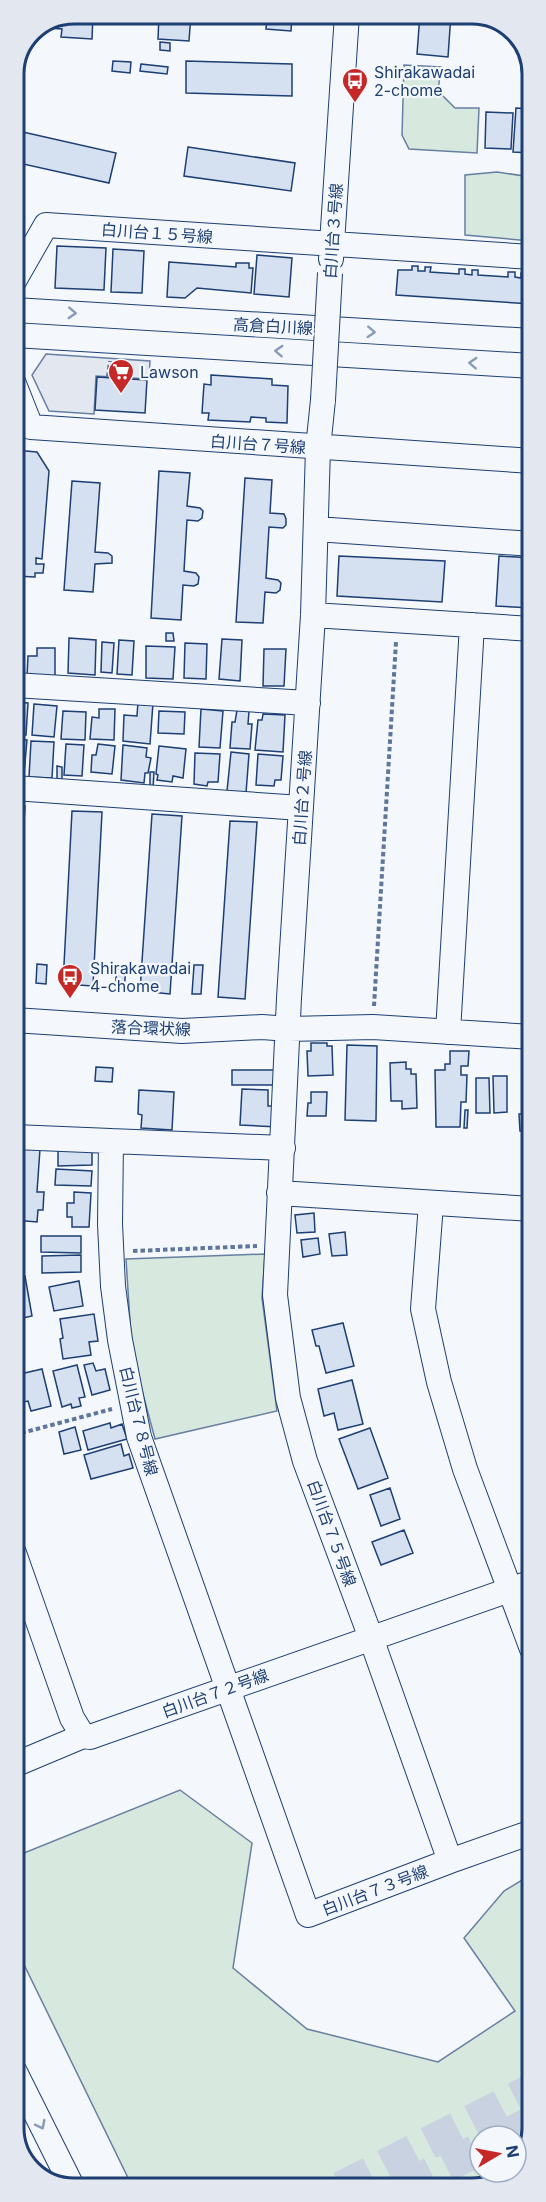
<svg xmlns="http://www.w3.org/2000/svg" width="546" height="2202" font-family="Inter,'Noto Sans JP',sans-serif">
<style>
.green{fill:#d7e8df;stroke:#687fa3;stroke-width:1.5}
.parking{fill:#e3e8f0;stroke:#687fa3;stroke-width:1.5}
.building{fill:#d5e0f0;stroke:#1d3f73;stroke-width:1.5}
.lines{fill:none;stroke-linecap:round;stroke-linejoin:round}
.highway-tunnel{stroke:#c9d2e0;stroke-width:33;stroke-dasharray:33 16;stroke-linecap:butt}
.minor-casing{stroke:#1d3f73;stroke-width:26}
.path{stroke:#5e769c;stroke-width:4;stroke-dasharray:4.5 3;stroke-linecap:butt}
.minor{stroke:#f4f7fb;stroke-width:24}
.minor-bridge-casing{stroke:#1d3f73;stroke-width:26;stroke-linecap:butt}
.minor-bridge{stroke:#f4f7fb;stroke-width:24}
.oneway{stroke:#889bb7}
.labels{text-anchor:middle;stroke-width:4.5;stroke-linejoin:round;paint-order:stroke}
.poi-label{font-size:16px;fill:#1d3f73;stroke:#f4f7fb;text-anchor:start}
.street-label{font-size:16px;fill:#1d3f73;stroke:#f4f7fb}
.rim{fill:none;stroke:#1d3f73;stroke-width:3}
</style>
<rect width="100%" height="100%" fill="#f4f7fb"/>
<!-- green -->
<path class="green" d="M404 65 441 67 438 91 455 108H479L477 153 409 149 402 135Z
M497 172 531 177V241L465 235V175Z
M265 1254 262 1298 277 1411 155 1439 132 1353 126 1259Z
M180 1790 252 1843 233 1968 307 2029 438 2062 515 2011 464 1938 504 1891 532 1874V2129L518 2168 516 2169V2136H480V2172H510L484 2187 133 2188 14 1944V1857Z"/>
<!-- parking -->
<path class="parking" d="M46 354 150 361 149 379 96 376 94 414 49 411 32 375Z"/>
<!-- building -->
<path class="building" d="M74 14H93L92 39 61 37 62 29 47 28V24Z
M159 14H191L189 41 158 39Z
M267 14H292L291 31 266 29Z
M420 14H451L448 57 417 54Z
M160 42 170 43V51L160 50Z
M522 45 531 61 521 60Z
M113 61 131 62 130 73 112 71Z
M186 61 292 64V96L186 93Z
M141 64 168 67 167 74 140 71Z
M516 108 531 109V153L513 152Z
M486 112 513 113 511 149 485 148Z
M14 130 116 153 109 183 14 162Z
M188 147 295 163 291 191 184 176Z
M57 246 106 248 104 290 55 288Z
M113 249 144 251 142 293 111 292Z
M257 255 292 258 289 297 254 294Z
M169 262 236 267V263H249V268H253L251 293 197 288 185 298 167 297Z
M412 266H418V271H425V267H431L430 272 459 274V269H465V274L472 275V270H478V275L508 277V272H515V277L521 278V273H528V278H532V304L396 295 398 270H412Z
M211 375 272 379V385L288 386 287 423 266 422V418L251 417 250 422 208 420 209 413H202L204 384 211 385Z
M97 377 147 380 145 413 95 410Z
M14 450 37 452 49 471 42 559 36 558V564H44L43 573H35V577L14 576 18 504H14Z
M159 471 190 473 187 506 200 508 203 511 202 518 198 521 187 520 184 571 196 573 199 577 198 584 194 586 183 585 181 620 151 618Z
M245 478 272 480 270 513 284 514 286 519V525L283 528 269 527 266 578 278 580 281 583 280 590 276 593 265 592 263 623 236 622Z
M72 481 100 483 95 552 108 553 112 556V563L95 564 93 592 64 590Z
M339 556 445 561 442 602 337 596Z
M499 556 532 558V608L496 606Z
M166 633H173L174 641H166Z
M69 638 96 640 95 675 68 673Z
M222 639 242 640 240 681 219 679Z
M119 640 134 641 132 675 117 674Z
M102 642 114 643 112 673 101 672Z
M185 643 207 644 206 679 184 678Z
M146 646 175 647 173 679 146 678Z
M37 648H55V676H27L28 656H37Z
M264 649H286L284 686H263Z
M14 663 21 664V675H14Z
M14 702 28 703 26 735 14 734Z
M138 702 153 703 150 744 123 741 124 715 137 716Z
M34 704 57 706 54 737 32 735Z
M99 709H115L114 740 90 739 92 717 99 718Z
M201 709 223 711 220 748 199 747Z
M237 710 249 711 248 724H252L250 749 230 748 232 722H235Z
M63 711 86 712 85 740 61 739Z
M159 711 185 712 184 734 158 733Z
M263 714 285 715 283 752 255 750 258 720H262Z
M14 739 27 740 24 774 14 773Z
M31 741 54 742 52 778 29 777Z
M66 744 84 745 82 776 64 775Z
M98 744 115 746 112 774 91 772 92 755H96Z
M123 745 147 748 146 757 151 758 148 773H145L144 783 121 780Z
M159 746 186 749 183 778 173 776 172 782 157 780 158 775 156 774Z
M231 752 249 754 246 793 227 791Z
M195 753 220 754 218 782H208L207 786 194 784Z
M258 754 283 756 281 780H275L274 786 256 785Z
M57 766 62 767V783L57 782Z
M150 772H154L153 788H150Z
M14 805 25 806 14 981Z
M72 811 102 812 93 986 63 984Z
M152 814 182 816 170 994 140 991Z
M230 821 257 822 245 999 218 997Z
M37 964 47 965 46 984 36 983Z
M194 965H203L201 994H192Z
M117 969 126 970 124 988 115 987Z
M311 1043H327V1046H332L333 1075 308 1076 307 1051H311Z
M347 1045 377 1046 376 1121 345 1120Z
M450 1051H469L468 1066H461V1075H467L466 1102H461L460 1127H436L435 1070H445V1064H450Z
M406 1062V1069H411V1074H416L417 1108 402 1109V1101H391L390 1063Z
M96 1067 113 1068 112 1082 95 1081Z
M232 1070H275V1085H232Z
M493 1076H507V1112L494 1113Z
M476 1078H489L490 1113H476Z
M242 1089 268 1090V1106H278L277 1127 240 1125Z
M139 1090 174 1092 172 1130 141 1128 142 1115 138 1114Z
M528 1090H532V1113H529Z
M311 1092H327L326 1116H307L308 1103H311Z
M465 1110H468L467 1128H464Z
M519 1114H532V1131H520Z
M14 1147 40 1149 37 1192H44L43 1210H38L37 1222 14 1220Z
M92 1149V1165L58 1166V1150Z
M56 1169 92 1171 91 1186 55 1185Z
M74 1192 91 1193 89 1227H72V1217H67V1203H74Z
M314 1213 315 1232 297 1233 295 1215Z
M345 1232 347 1255 332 1256 329 1234Z
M14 1235H19V1251H14Z
M41 1236H81V1253L41 1252Z
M318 1238 320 1254 303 1257 301 1240Z
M81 1255V1272L42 1273V1256Z
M14 1258H17L18 1274H14Z
M25 1276 32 1316 14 1320V1277Z
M79 1281 83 1306 54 1311 49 1287Z
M94 1314 98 1341 89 1342 91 1355 63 1359 60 1339 63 1338 60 1319Z
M343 1323 354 1366 326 1373 319 1346H316L312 1330Z
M93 1363 96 1371 105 1369 110 1390 92 1395 84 1365Z
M77 1365 85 1397 79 1398 81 1406 72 1408 71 1404 62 1407 53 1371Z
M42 1369 51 1406 31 1411 28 1401 23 1402 16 1375Z
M352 1380 363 1424 338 1430 334 1413 324 1416 318 1389Z
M14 1383 22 1412 14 1414Z
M110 1423 111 1428 122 1424 127 1439 88 1450 83 1431Z
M75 1427 81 1450 64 1454 59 1432Z
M370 1428 388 1478 358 1489 339 1439Z
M121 1444 124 1456 129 1454 133 1468 91 1479 84 1455Z
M390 1488 400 1519 381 1526 370 1495Z
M404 1530 413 1553 381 1565 372 1542Z"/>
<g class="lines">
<!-- highway-tunnel -->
<path class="highway-tunnel" d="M506 2136 532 2122
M341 2188 532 2090
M402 2188 480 2149"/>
<defs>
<path id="minor" d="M331 259 347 14
M14 281 46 225 532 257
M14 310 532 341
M14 335 532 366
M14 384 31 427 532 461
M323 400 318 448 313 615 289 998 275 1295 288 1398 305 1461 371 1638 450 1861
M316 529 532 544
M313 615 532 629
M14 685 308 703
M14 788 301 808
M14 1020 182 1031 262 1027 289 1029 373 1027 532 1037
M448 1032 472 625
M14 1137 283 1148
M111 1141 110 1224 113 1286 120 1340 139 1437 308 1915 450 1861 532 1832
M279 1193 532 1209
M431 1204 423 1309 439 1382 465 1469 532 1649
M14 1553 72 1718 83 1736 90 1737 532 1582
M14 1765 83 1736
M15 2072 73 2188"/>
</defs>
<!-- minor casing -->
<use href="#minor" class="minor-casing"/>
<!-- path -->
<path class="path" d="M108 377 110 361
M374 1006 396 642
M525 1016 532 909
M133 1251 257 1246
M14 1435 112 1409"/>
<!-- minor -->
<use href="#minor" class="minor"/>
<defs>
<path id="minor-bridge" d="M323 400 330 273"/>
</defs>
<!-- minor-bridge casing -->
<use href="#minor-bridge" class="minor-bridge-casing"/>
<!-- minor-bridge -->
<use href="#minor-bridge" class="minor-bridge"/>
</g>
<!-- one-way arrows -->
<defs><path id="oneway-chevron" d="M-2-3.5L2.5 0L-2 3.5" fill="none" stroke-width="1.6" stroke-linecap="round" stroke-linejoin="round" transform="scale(1.5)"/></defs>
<g class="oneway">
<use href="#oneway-chevron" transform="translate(72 313) rotate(3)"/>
<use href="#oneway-chevron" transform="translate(371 332) rotate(3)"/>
<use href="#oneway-chevron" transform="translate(279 351) rotate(-177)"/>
<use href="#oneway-chevron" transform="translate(473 363) rotate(-177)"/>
<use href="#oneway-chevron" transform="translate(41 2125) rotate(63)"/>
</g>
<!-- icons -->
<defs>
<symbol id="bus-pin" viewBox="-11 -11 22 30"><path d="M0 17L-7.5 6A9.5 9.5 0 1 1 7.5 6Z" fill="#c62828" stroke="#f4f7fb"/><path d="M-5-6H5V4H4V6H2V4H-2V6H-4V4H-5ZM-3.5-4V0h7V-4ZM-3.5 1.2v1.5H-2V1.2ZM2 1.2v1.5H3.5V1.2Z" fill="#fff"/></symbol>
<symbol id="supermarket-pin" viewBox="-11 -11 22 30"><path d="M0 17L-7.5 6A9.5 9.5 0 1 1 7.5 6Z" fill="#c62828" stroke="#f4f7fb"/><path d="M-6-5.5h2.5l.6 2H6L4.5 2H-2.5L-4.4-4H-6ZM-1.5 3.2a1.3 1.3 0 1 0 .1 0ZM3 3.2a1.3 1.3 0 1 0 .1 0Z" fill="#fff"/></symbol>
</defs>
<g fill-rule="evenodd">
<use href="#bus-pin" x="340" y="66" width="30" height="40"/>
<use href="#supermarket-pin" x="106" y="357" width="30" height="40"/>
<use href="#bus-pin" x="55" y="962" width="30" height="40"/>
</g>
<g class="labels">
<!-- poi labels -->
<g class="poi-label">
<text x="374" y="78">Shirakawadai<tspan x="374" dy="18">2-chome</tspan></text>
<text x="140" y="378">Lawson</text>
<text x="90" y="974">Shirakawadai<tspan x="90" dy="18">4-chome</tspan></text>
</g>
<!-- street labels -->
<g class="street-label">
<text transform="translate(333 231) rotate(-86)" y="6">白川台３号線</text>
<text transform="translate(157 233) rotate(4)" y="6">白川台１５号線</text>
<text transform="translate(273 326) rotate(3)" y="6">高倉白川線</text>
<text transform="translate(258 444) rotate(4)" y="6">白川台７号線</text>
<text transform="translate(302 798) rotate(-86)" y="6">白川台２号線</text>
<text transform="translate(151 1028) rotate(2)" y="6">落合環状線</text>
<text transform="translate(139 1421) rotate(76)" y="6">白川台７８号線</text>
<text transform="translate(332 1533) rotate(70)" y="6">白川台７５号線</text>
<text transform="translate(215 1693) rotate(-20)" y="6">白川台７２号線</text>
<text transform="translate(375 1890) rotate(-21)" y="6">白川台７３号線</text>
</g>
</g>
<!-- crop -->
<path d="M0 0H546V2202H0ZM74 24H472A50 50 0 0 1 522 74V2128A50 50 0 0 1 472 2178H74A50 50 0 0 1 24 2128V74A50 50 0 0 1 74 24Z" fill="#e3e8f0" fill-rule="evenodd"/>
<path class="rim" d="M74 24H472A50 50 0 0 1 522 74V2128A50 50 0 0 1 472 2178H74A50 50 0 0 1 24 2128V74A50 50 0 0 1 74 24Z"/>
<!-- north arrow -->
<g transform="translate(498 2154) rotate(80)"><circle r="28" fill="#f4f7fb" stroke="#9eadc5" stroke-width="1.5"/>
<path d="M0-4.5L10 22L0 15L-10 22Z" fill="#c62828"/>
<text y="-9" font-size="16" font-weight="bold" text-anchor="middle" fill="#1d3f73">N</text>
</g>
</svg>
